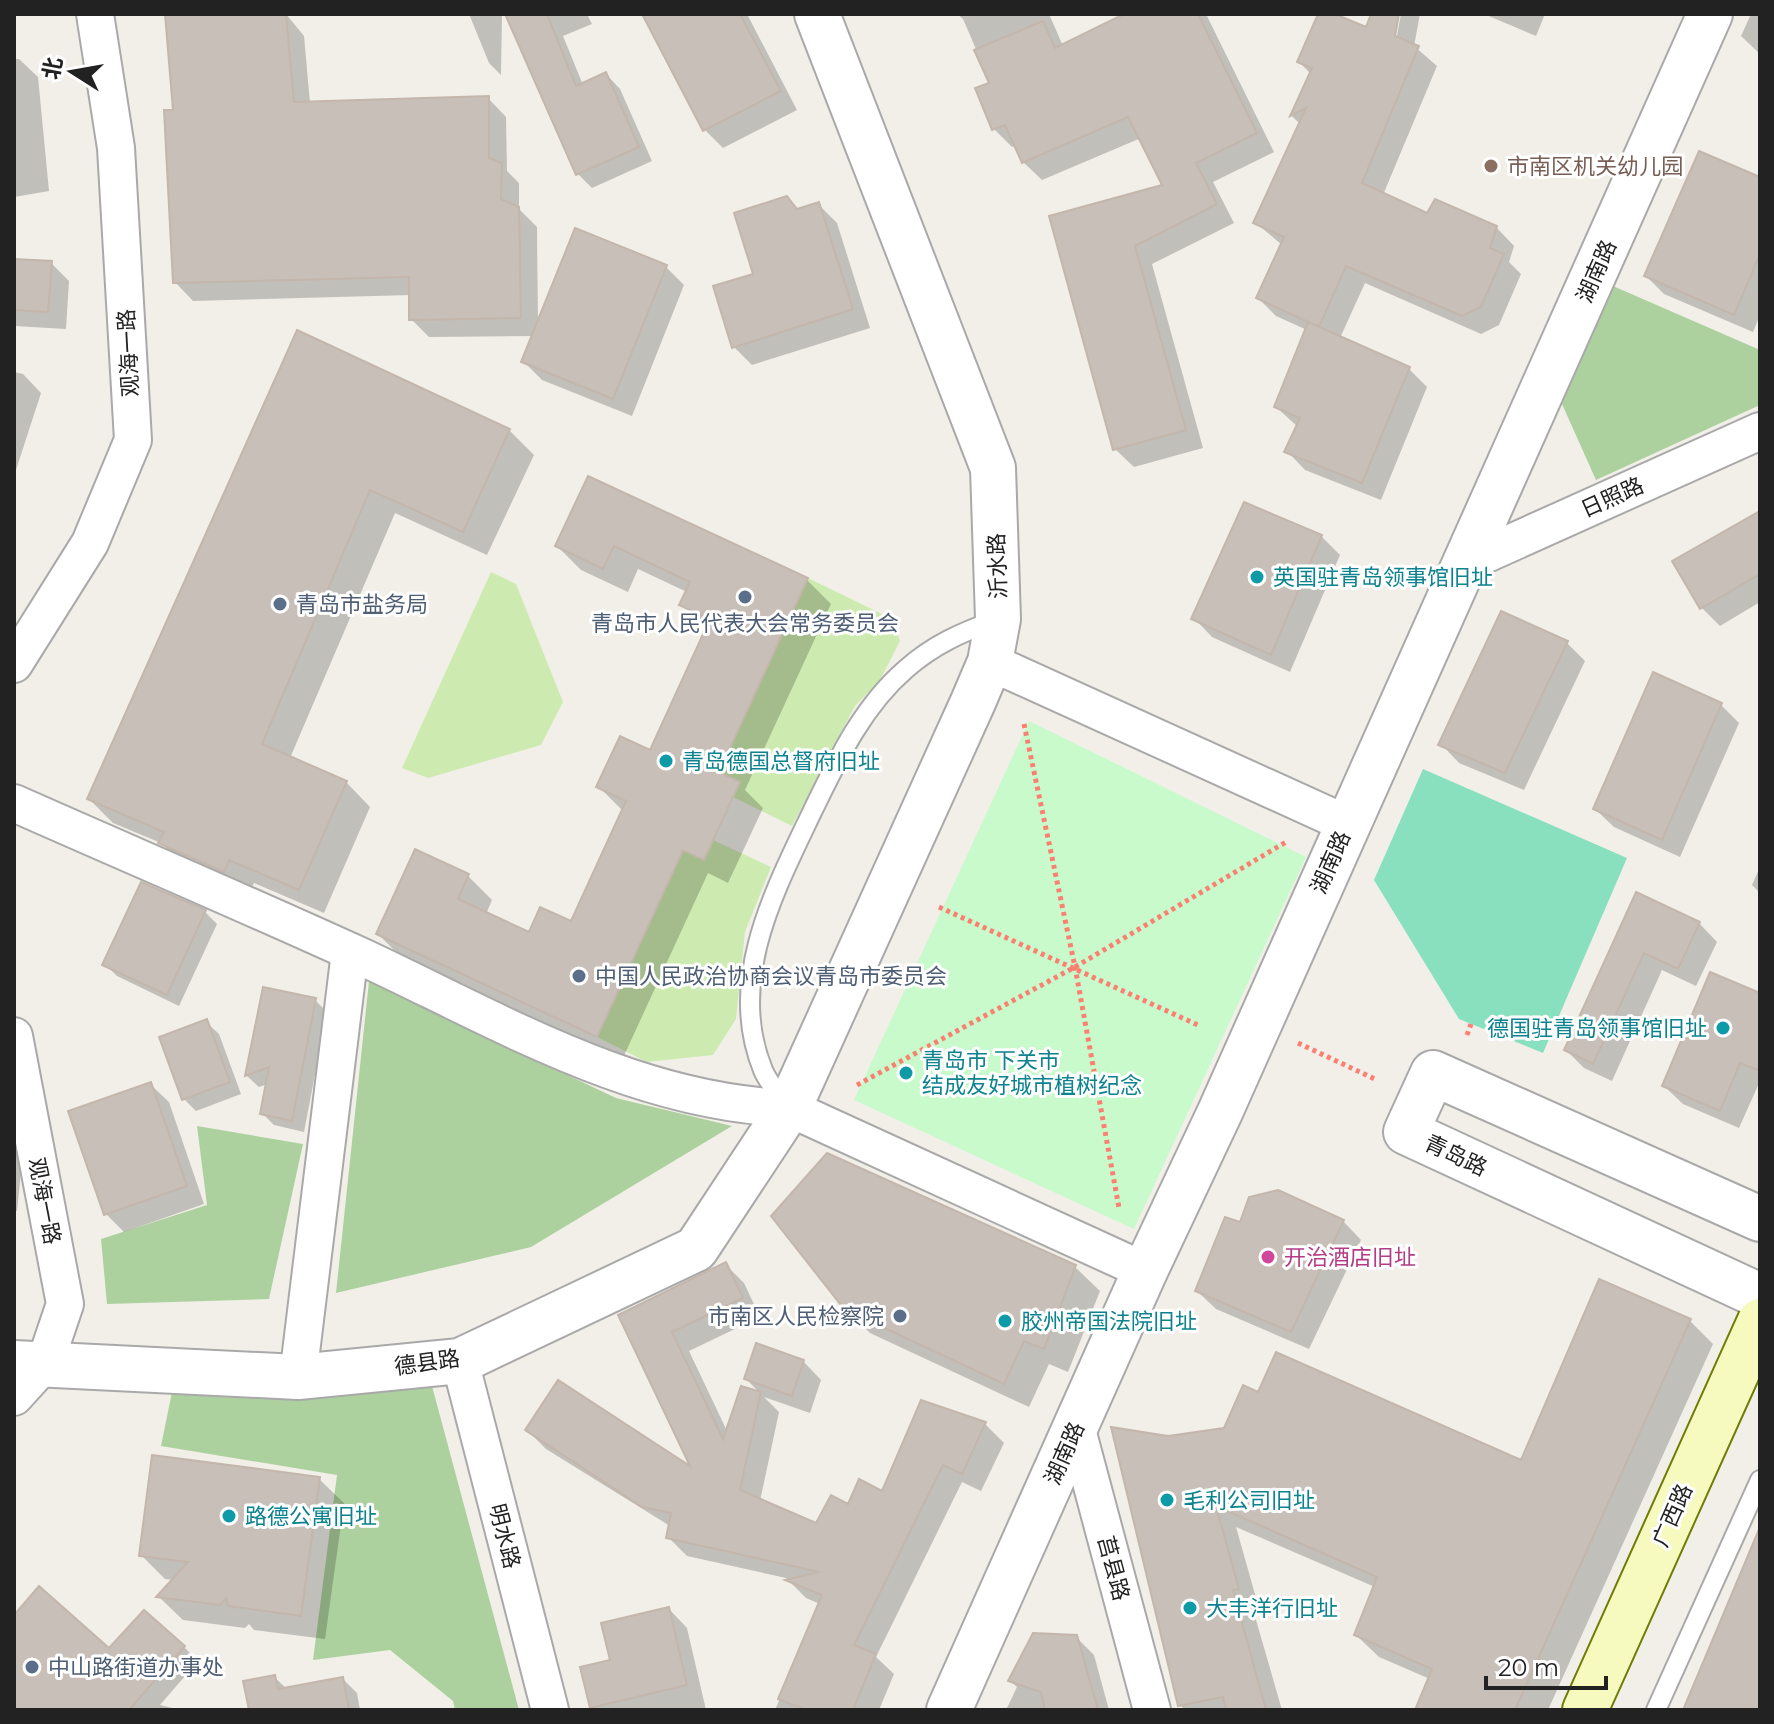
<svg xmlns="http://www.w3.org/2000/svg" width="1774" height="1724" font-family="Montserrat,'Noto Sans SC',sans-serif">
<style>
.grass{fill:#cdebb0}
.forest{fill:#add19e}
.park{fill:#c8facc}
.pitch{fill:#88e0be}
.shadow{fill:#0003}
.building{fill:#c7bfb8;stroke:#c4b6ab;stroke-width:2}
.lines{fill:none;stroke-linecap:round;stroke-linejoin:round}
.service-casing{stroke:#a9a9a9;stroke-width:22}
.minor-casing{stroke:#a9a9a9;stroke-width:40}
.tertiary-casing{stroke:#a9a9a9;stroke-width:48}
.secondary-casing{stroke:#707d05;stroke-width:48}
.path{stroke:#fa8072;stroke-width:5;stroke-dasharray:4 4;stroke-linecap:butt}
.service{stroke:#fff;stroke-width:18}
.minor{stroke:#fff;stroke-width:36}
.tertiary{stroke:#fff;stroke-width:44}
.secondary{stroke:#f7fabf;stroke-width:44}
.education-dot{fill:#8d6e63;stroke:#fff;stroke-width:3}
.culture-dot{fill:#0f9aa8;stroke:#fff;stroke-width:3}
.service-dot{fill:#5c6f8a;stroke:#fff;stroke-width:3}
.hotel-dot{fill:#d1479c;stroke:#fff;stroke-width:3}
.labels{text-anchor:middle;stroke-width:6;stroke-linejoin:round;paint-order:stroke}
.education-label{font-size:22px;fill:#785e54;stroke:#fff;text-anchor:start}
.street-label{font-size:22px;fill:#222;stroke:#fff}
.culture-label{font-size:22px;fill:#0d838f;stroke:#fff;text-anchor:start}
.service-label{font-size:22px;fill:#4e5e75;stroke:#fff;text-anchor:start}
.hotel-label{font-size:22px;fill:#b23c85;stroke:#fff;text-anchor:start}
</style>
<rect width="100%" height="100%" fill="#f2efe9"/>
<!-- grass -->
<path class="grass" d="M491 572 516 584 563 702 541 745 428 778 402 768Z
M808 578 892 619 900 641 880 680 855 706 792 826 733 797 740 782 719 772Z
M713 840 771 867 745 932 736 1019 713 1055 647 1062 597 1037 683 850 704 860Z"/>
<!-- forest -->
<path class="forest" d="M1613 286 1760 350V405L1596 480 1562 404Z
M369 981 616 1098 732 1126 531 1247 336 1293Z
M197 1126 303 1144 269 1299 107 1304 101 1239 207 1205Z
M432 1386 519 1710H455L453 1701 390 1650 313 1660 337 1475 161 1446 172 1392Z"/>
<!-- park -->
<path class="park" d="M1029 721 1306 857 1134 1229 854 1100Z"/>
<!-- pitch -->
<path class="pitch" d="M1423 769 1627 858 1543 1053 1459 1019 1374 880Z"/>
<!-- shadow -->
<path class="shadow" d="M167 14H286L304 36 310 103 488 98 506 117 507 171 519 183V209L537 227 538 325 666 267 684 285 632 416 542 380 524 362 534 336 429 337 411 319V295L193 301 175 282V111Z
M469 14H502L501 75 489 63Z
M507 14H587L592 24 563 36 583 85 606 74 620 89 652 161 592 188 578 174Z
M645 14H747L797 110 723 148 705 130Z
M957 14H1049L1063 46 1128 14H1206L1274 152 1213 182 1234 223 1152 264 1203 448 1134 467 1115 449 1051 217 1164 186 1141 138 1042 180 1023 162 1016 145 1012 147 994 129 991 84 963 19Z
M1320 14H1330L1367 30 1374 14H1397L1391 45 1395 46 1401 14H1420L1414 46 1437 66 1383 195 1428 216 1496 227 1514 246 1509 262 1521 274 1499 325 1481 334 1365 283 1340 338 1409 369 1427 387 1381 500 1305 470 1287 451 1298 427 1276 407 1307 330 1276 316 1258 298 1282 245 1256 223 1301 125 1292 116 1311 74 1299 62Z
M1484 14H1545L1536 36Z
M1751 14H1760V54L1741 36Z
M14 59H19L38 77 49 191 14 197Z
M1760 179V315L1753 332 1664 294 1646 276Z
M818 204 837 223 870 328 752 365 734 347 756 275 798 210Z
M14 261 51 263 69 281 66 329 14 326Z
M298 333 509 430 534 455 487 555 395 513 290 758 346 782 370 807 324 913 254 883 248 895 185 867 161 843 113 823 89 799Z
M14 372 23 374 41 393 15 473Z
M589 478 807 580 831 604 745 790 763 808 728 883 708 873 622 1060 402 958 378 934 468 876 492 900 486 914 530 935 572 924 624 812 598 786 651 752 706 629 682 604 687 592 638 569 628 592 581 570 557 546Z
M1760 513V602L1720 626 1701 607Z
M1321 536 1340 555 1290 672 1212 637 1194 618Z
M1567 643 1585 661 1524 790 1459 763 1441 744Z
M1721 705 1739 723 1680 857 1614 827 1595 809Z
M1760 867V893L1752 885Z
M1637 895 1699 923 1717 942 1696 986 1662 970 1612 1081 1584 1068 1566 1050Z
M205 912 217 924 179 1006 117 976 105 964Z
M265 990 315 1000 327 1012 304 1132 274 1125 262 1113 268 1084 259 1087 247 1076Z
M1760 995V1081L1739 1128 1683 1104 1664 1086Z
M206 1022 219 1034 241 1094 196 1111 184 1099Z
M150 1084 169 1102 204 1204 124 1232 106 1214Z
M14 1099 25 1133 17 1211H14Z
M828 1155 1075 1267 1100 1291 1068 1372 1049 1364 1029 1407 870 1333 845 1308Z
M1343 1221 1361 1240 1309 1349 1216 1309 1197 1291 1241 1225Z
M726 1265 744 1283 760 1317 689 1351 727 1431 743 1388 761 1394 746 1379 803 1361 821 1380 810 1413 764 1397 779 1412 760 1501 817 1526 849 1506 883 1493 985 1424 1004 1443 981 1491 962 1482 876 1657 894 1674 879 1710H775L820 1604 806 1598 786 1578 687 1556 668 1537 670 1526 546 1449 527 1430 695 1472 621 1316Z
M1600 1281 1690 1321 1713 1344 1548 1710H1417L1430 1679 1379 1657 1356 1635 1375 1587 1236 1527 1260 1612 1254 1613 1282 1710H1185L1180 1705 1168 1438 1226 1430 1259 1395 1522 1462Z
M319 1479 344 1503 325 1639 254 1630 249 1624 245 1628 183 1620 159 1597 174 1580 165 1579 141 1555Z
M669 1609 687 1628 706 1710H592L582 1669 612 1661Z
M14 1618 110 1651 184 1647 198 1661 160 1705 181 1710H14Z
M1076 1637 1094 1655 1109 1710H1006L1017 1687 1010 1681Z
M274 1677 287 1689 343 1679 357 1693 360 1710H251Z"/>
<!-- building -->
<path class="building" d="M165 14H286L294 102 489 96V158L502 163 501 199 519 207 521 318 409 320V277L173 283 164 110H173Z
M505 14H547L576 86 606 72 639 147 576 175Z
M642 14H740L781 91 703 131Z
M1124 14H1198L1257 133 1196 163 1217 204 1135 246 1186 430 1113 450 1049 216 1162 185 1128 117 1022 163 1005 125 992 130 975 88 989 83 974 50 1043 21 1055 48Z
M1318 14H1335L1366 27 1371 14H1399L1395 36 1419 46 1362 183 1427 213 1435 199 1497 226 1490 248 1504 254 1481 307 1462 316 1346 266 1319 327 1256 298 1284 237 1253 223 1306 108 1290 116 1312 68 1297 62Z
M1699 151 1760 177V254L1734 315 1644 276Z
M787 196 797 209 819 202 853 309 732 348 713 286 753 274 734 213Z
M575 228 667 265 613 399 521 362Z
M14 259 52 261 48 312 14 310Z
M1308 322 1410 367 1362 483 1284 452 1300 418 1274 407Z
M297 330 510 429 463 532 370 490 262 744 347 781 299 890 229 860 224 872 158 843 164 832 87 799Z
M588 476 808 578 719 772 740 782 704 860 683 850 597 1037 376 934 415 849 469 874 458 899 529 932 540 907 571 921 626 801 596 787 620 736 650 750 710 619 679 605 690 582 614 546 603 569 555 546Z
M1244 502 1322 535 1271 655 1191 619Z
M1760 511V574L1700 609 1672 561Z
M1501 611 1568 641 1505 773 1438 745Z
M1653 672 1722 703 1662 840 1593 809Z
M141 882 206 910 167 995 102 965Z
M1636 892 1700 922 1678 969 1644 953 1593 1064 1564 1050Z
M1710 972 1760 993V1071L1740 1063 1720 1111 1662 1086Z
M263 987 316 998 292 1121 260 1114 269 1067 245 1076Z
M207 1019 230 1082 182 1100 159 1037Z
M151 1082 187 1186 104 1215 68 1111Z
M827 1153 1076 1265 1044 1349 1024 1341 1004 1384 844 1309 771 1216Z
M1278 1190 1344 1220 1291 1332 1195 1291 1225 1217 1240 1222 1249 1197Z
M726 1262 743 1298 672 1332 723 1439 741 1386 761 1392 740 1490 816 1523 831 1495 848 1504 859 1479 882 1491 921 1400 986 1422 962 1474 943 1465 854 1645 876 1654 853 1710H806L778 1699 822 1595 785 1580 819 1572 666 1538 671 1513 642 1507 525 1430 558 1380 690 1466 618 1315Z
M1599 1279 1691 1319 1515 1710H1415L1432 1669 1354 1635 1377 1577 1216 1506 1239 1589 1233 1590 1266 1710H1226L1223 1697 1178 1706 1111 1427 1168 1436 1224 1428 1243 1385 1258 1392 1276 1352 1521 1460Z
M756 1343 804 1360 792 1396 744 1379Z
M152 1455 320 1477 301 1616 228 1606 226 1598 220 1605 156 1597 188 1562 139 1556Z
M1760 1527V1710H1683Z
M39 1586 109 1648 144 1610 185 1646 129 1710H14V1615Z
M669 1607 687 1685 590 1708 580 1667 610 1660 601 1623Z
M1033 1633 1077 1635 1098 1710H1045L1041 1692 1008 1681Z
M275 1675 278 1689 343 1677 349 1710H249L243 1681Z"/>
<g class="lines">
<defs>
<path id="service" d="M787 1105C780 1095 768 1083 763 1070 726 980 775 890 813 810 838 759 862 707 906 669 933 645 962 632 996 620
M1656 1710 1760 1480"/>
<path id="minor" d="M1464 564 1760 431
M990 662 1347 824
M14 664 90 543 133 440 116 148 95 14
M14 803C129 854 244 903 358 955 496 1019 634 1103 789 1108L1145 1271
M14 1036 65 1304 45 1363 14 1397
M460 1361 550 1710
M298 1377 350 952
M1076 1426 1152 1710"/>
<path id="tertiary" d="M1760 1219 1433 1073 1406 1132 1760 1296
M14 1363 298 1377 460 1361 696 1249 789 1108 973 702 990 662 998 619 993 468 817 14
M949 1710 1145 1271 1220 1112 1710 14"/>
<path id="secondary" d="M1585 1710 1760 1321"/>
</defs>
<!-- service casing -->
<use href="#service" class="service-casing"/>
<!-- minor casing -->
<use href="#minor" class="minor-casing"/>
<!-- tertiary casing -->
<use href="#tertiary" class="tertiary-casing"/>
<!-- secondary casing -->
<use href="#secondary" class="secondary-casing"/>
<!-- path -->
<path class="path" d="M1024 724 1075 967 1119 1208
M939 907 1200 1026
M1467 1035 1471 1024
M1298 1043 1377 1080
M857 1085 1075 967 1286 842"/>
<!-- service -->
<use href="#service" class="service"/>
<!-- minor -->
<use href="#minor" class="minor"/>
<!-- tertiary -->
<use href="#tertiary" class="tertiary"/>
<!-- secondary -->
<use href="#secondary" class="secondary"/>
</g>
<!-- markers -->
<circle class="education-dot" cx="1491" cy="166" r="8"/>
<g class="culture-dot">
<circle cx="1257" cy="577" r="8"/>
<circle cx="666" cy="761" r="8"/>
<circle cx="1723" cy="1028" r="8"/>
<circle cx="906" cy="1073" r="8"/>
<circle cx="1005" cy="1321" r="8"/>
<circle cx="1167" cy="1500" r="8"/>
<circle cx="229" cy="1516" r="8"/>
<circle cx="1190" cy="1608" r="8"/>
</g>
<g class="service-dot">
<circle cx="745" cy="597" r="8"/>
<circle cx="280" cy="604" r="8"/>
<circle cx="579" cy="976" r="8"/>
<circle cx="900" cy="1316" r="8"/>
<circle cx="32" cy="1667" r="8"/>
</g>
<circle class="hotel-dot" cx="1268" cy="1257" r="8"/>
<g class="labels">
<!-- education labels -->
<g class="education-label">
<text x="1507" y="174">市南区机关幼儿园</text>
</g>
<!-- street labels -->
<g class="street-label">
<text transform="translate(1596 271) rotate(-66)" y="8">湖南路</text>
<text transform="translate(128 353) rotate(-93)" y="8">观海一路</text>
<text transform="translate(1612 497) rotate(-24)" y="8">日照路</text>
<text transform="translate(997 566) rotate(-92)" y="8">沂水路</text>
<text transform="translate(1330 862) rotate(-66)" y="8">湖南路</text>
<text transform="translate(1456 1155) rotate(25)" y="8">青岛路</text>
<text transform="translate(45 1201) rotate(79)" y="8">观海一路</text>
<text transform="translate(427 1362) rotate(-8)" y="8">德县路</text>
<text transform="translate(1064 1453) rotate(-66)" y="8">湖南路</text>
<text transform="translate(1672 1515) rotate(-66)" y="8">广西路</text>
<text transform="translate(505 1536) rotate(76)" y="8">明水路</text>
<text transform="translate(1114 1568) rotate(75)" y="8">莒县路</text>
</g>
<!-- culture labels -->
<g class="culture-label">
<text x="1273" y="585">英国驻青岛领事馆旧址</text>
<text x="682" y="769">青岛德国总督府旧址</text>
<text x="1707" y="1036" text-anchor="end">德国驻青岛领事馆旧址</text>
<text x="922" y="1068">青岛市 下关市<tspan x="922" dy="25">结成友好城市植树纪念</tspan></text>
<text x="1021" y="1329">胶州帝国法院旧址</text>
<text x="1183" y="1508">毛利公司旧址</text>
<text x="245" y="1524">路德公寓旧址</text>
<text x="1206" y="1616">大丰洋行旧址</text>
</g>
<!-- service labels -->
<g class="service-label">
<text x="296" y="612">青岛市盐务局</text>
<text x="745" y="631" text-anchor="middle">青岛市人民代表大会常务委员会</text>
<text x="595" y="984">中国人民政治协商会议青岛市委员会</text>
<text x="884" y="1324" text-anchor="end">市南区人民检察院</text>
<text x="48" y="1675">中山路街道办事处</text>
</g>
<!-- hotel labels -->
<g class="hotel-label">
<text x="1284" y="1265">开治酒店旧址</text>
</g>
</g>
<!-- border -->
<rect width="1774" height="1724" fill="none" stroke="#222222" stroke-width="32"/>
<!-- north arrow -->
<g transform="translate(72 72) rotate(281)" stroke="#ffffff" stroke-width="6" paint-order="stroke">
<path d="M0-6L14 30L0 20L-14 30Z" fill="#222222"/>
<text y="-12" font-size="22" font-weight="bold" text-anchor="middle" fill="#222222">北</text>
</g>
<!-- scale -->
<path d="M1486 1676v12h120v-12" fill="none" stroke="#222222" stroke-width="4"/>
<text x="1498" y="1676" font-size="24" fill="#222222" stroke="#ffffff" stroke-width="6" paint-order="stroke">20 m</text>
</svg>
